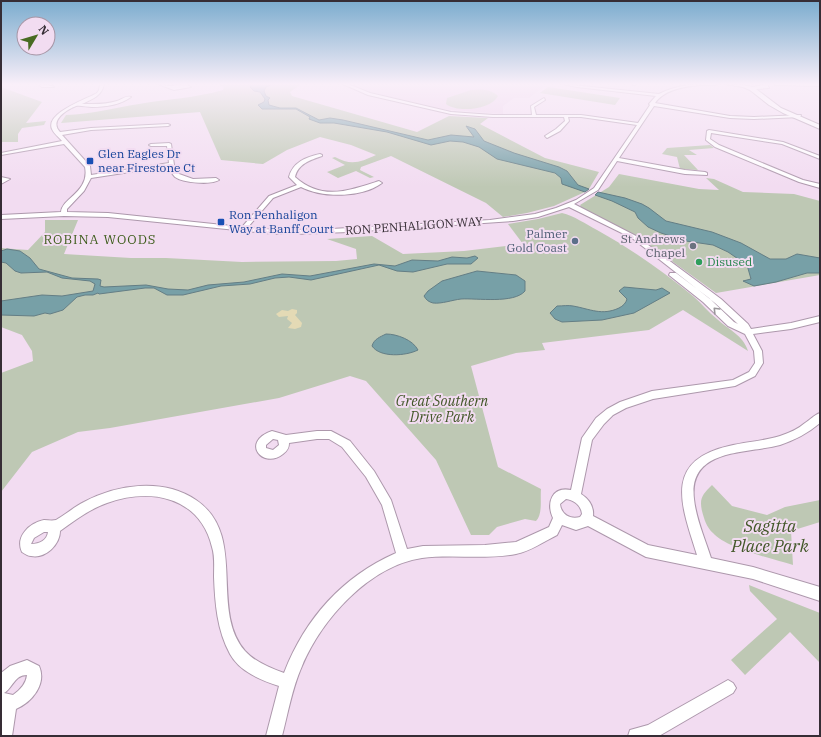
<svg xmlns="http://www.w3.org/2000/svg" width="821" height="737" font-family="'IBM Plex Serif',serif">
<style>
.built{fill:#ebcfe9}
.green{fill:#bec8b4}
.sand{fill:#e4dab5}
.water{fill:#77a0a7;stroke:#647e85}
.lines{fill:none;stroke-linecap:round;stroke-linejoin:round}
.minor-casing{stroke:#ad98ac;stroke-width:2}
.major-casing{stroke:#ad98ac;stroke-width:2}
.minor{fill:#fff;fill-rule:evenodd}
.major{fill:#fff;fill-rule:evenodd}
.oneway{stroke:#9a969a}
.transit-dot{fill:#1a4fb4;stroke:#f2dcf1;stroke-width:1.5}
.service-dot{fill:#5c6f8a;stroke:#f2dcf1;stroke-width:1.5}
.worship-dot{fill:#6b7280;stroke:#f2dcf1;stroke-width:1.5}
.leisure-dot{fill:#2e9e5b;stroke:#f2dcf1;stroke-width:1.5}
.labels{text-anchor:middle;stroke-width:4;stroke-linejoin:round;paint-order:stroke}
.far-transit-label{font-size:12px;fill:#164399;stroke:#f2dcf1;text-anchor:start}
.far-street-label{font-size:12px;fill:#362d35;stroke:#f2dcf1}
.far-service-label{font-size:12px;fill:#4e5e75;stroke:#f2dcf1;text-anchor:end}
.far-worship-label{font-size:12px;fill:#5b616d;stroke:#f2dcf1;text-anchor:end}
.far-leisure-label{font-size:12px;fill:#27864d;stroke:#f2dcf1;text-anchor:start}
.far-neighbourhood-label{font-size:13px;letter-spacing:1px;fill:#3e5d1c;stroke:#f2dcf1}
.park-label{font-size:14px;font-style:italic;fill:#425728;stroke:#f2dcf1}
.near-park-label{font-size:17px;font-style:italic;fill:#425728;stroke:#f2dcf1}
</style>
<rect width="100%" height="100%" fill="#f2dcf1"/>
<!-- built -->
<path class="built" d="M355 84H460L470 86 478 84H534L545 86 529 98H514L503 106V114L489 113 441 109 370 92Z"/>
<!-- green -->
<path class="green" d="M216 84H301L290 92 292 96 417 132 449 116 488 118 480 124 545 158 599 172 589 189 585 192 554 206 527 213 503 217 486 203 391 156 361 167 360 170 374 177 370 178 356 171 338 178 327 172 345 165 332 158 335 157C351 166 361 162 376 155L351 145 320 137 287 150 263 164 221 160 200 112 61 123 66 115C91 114 114 108 139 104 167 99 195 98 223 90L224 87Z
M1 87 42 102 26 123 46 121 44 125 22 128 18 134V142H1Z
M548 87 620 98 615 105 540 93Z
M471 90C480 89 491 89 498 96 491 110 457 113 446 104L447 98Z
M710 145 714 148 689 150 697 155H684L698 170 680 169 677 157 662 154 667 148Z
M619 174 699 189 719 190 706 178 714 179 743 192 794 194 820 201V275L716 293 637 236 582 208 580 205 609 187Z
M562 213C574 216 586 224 597 230 631 249 663 271 693 296 701 303 708 312 717 319 729 330 743 335 748 351L683 310 649 330 542 343 545 350 516 353 471 366 498 467 541 489C540 499 543 514 536 521L525 519 497 527 489 535H471L436 460 366 381 350 376 279 398 110 428 78 432 32 452 1 492V373L33 361 32 351 22 335 1 327V248L28 250 45 232V220H78L64 254 131 258H166L242 262 336 261 357 259 356 249 327 239 372 236 403 254 464 251 523 244 508 224 538 219Z
M712 485 732 506 767 515 785 507 820 500V522L791 531 793 565C773 559 726 548 713 533 707 528 704 519 702 511 699 498 703 494 712 485Z
M749 585 820 613V663L790 632 745 675 731 660 777 619 750 591Z"/>
<!-- sand -->
<path class="sand" d="M292 309 297 310V313L295 315 302 323 301 327 295 329 288 328 292 323 287 319 288 316 279 317 276 314 282 310 288 311Z"/>
<!-- water -->
<path class="water" d="M249 84H273L266 87 264 91 266 96 270 98 268 100 269 105 280 108H296L319 120 330 118 343 120 428 140 451 135 474 137 466 126 475 129 484 141 514 153 559 167 567 171 578 185 589 189 585 192 562 184 561 178 555 173 497 159 479 147 463 142 450 141 431 145 387 132 334 123H320L309 119 310 117 296 109H262L258 105 264 102 265 99 260 92 254 91 250 87 251 85Z
M598 192 625 198 642 204 649 208 666 221 712 232 741 243 770 259H786L797 254 820 258V273H807L776 282 754 286 743 281 751 279 747 265 728 252 713 245 686 241 661 233 648 227 638 218 635 212 612 201 595 195Z
M7 249 20 251 30 258 39 269 72 278 98 279 101 280 100 286 104 287 146 285 168 289 188 290 208 285 244 282 282 274 310 276 374 264 395 266 412 260 438 261 452 257 467 258 475 256 478 258 471 264H447L413 272 397 271 379 265 311 280 289 277 275 278 250 284 221 286 183 295H167L154 288H145L99 294 98 293 93 295H85L77 297 63 310 50 314 45 313 34 316 1 315V301L42 295 62 296 93 291 95 284 90 281 62 278 47 272 21 273 15 271 6 263 1 262V251Z
M477 271 516 275 525 281V291C514 304 477 298 461 299 452 300 442 304 433 303 429 302 426 300 424 296L428 291 442 281Z
M624 287 656 290 662 288 670 293 634 313 602 320 562 322 555 319 550 313 557 306C563 306 568 305 573 306 590 309 602 316 619 308 623 306 626 303 627 299L619 291Z
M386 334C397 334 413 340 418 350 406 356 380 358 372 346 374 339 380 337 386 334Z"/>
<g class="lines">
<defs>
<path id="minor" d="M38 84 52 86 54 87H42Z
M100 84H104C102 96 92 99 82 104 93 104 105 105 117 101 121 100 126 95 131 97 120 105 105 107 92 107 87 107 80 105 76 106 66 110 49 121 60 132L91 128 168 124 170 125 168 126 91 130 62 135 90 166 91 175 169 163 167 146H151L149 145 151 144 169 143 171 144 174 165 179 174 193 179 216 178 219 180C211 185 183 183 175 177 172 174 170 170 169 166L91 178 84 191 67 209V212L108 213 242 227 269 196 297 185 289 177C293 162 306 157 320 154L322 155V156C310 160 298 164 295 177 322 201 348 191 379 181L382 183C362 198 322 198 301 187L273 198 248 227 275 230 331 229 490 220 535 214 556 208 576 200 594 188 637 125 581 117H568L569 121 560 131 547 138 545 136 556 129 565 121 564 117H493L451 114 368 95 343 84H348L370 93 451 112 493 115H532L531 106 544 98 545 100 534 107 536 115H581L638 123 650 105 649 104 656 96 577 87 563 84 659 94C678 84 697 84 718 84 713 86 707 85 702 85 685 86 665 89 655 103L730 116 754 117 801 115 800 117 754 119 730 118 654 106 619 158 685 170 705 172 707 173V175L685 174 617 161 598 190 574 204 636 236 721 299 748 324 751 329 791 323 820 316V322L791 329 753 334 762 351 763 363 755 376 735 386 653 399 626 408 613 415 604 424 592 440 581 494C589 499 594 507 593 516L648 545 697 555C682 507 662 461 729 446 746 442 764 441 780 436 789 433 798 429 805 423 810 420 814 415 820 413V423C808 433 795 440 780 445 746 454 688 448 694 499 696 519 705 539 711 558L753 567 820 587V601L753 579 646 557 588 526 576 530 562 525 557 535C545 541 529 552 516 554 485 560 452 554 422 558 369 566 322 619 302 666 292 688 288 713 282 736H266L279 686C261 680 240 672 230 654 217 630 215 603 214 577 214 567 215 556 212 547 200 497 151 487 107 503 90 509 75 520 60 531 60 544 46 559 31 556 28 556 25 554 22 552 15 537 29 523 44 520 48 520 52 521 56 520 65 515 74 507 84 502 118 484 163 478 196 500 248 535 209 609 245 651 255 662 270 668 284 673 305 619 342 577 396 553L382 505 366 477 342 447 329 439H317L289 443C289 448 287 451 283 454 263 470 240 442 272 431L286 435 317 431H331L350 441 374 471 391 500 407 549 423 546 485 545 516 542 549 527 553 518C546 503 552 486 571 490L582 438 596 418 607 409 620 402 652 391 733 380 749 372 755 363 754 351 745 334 728 326 703 302 669 275 670 273H676L709 298 734 322 738 324 715 303 632 238 569 207 538 217 513 221 349 232 294 234H275L108 217 64 216 1 219V215L61 212C62 198 90 192 85 167L64 144 1 155V153L62 141C59 137 54 134 52 129 45 113 87 99 97 93L99 90ZM273 439 278 440 279 445 273 450 266 448V445ZM566 499C574 500 581 505 582 514L580 517C570 520 561 514 560 504ZM44 532H48C47 540 40 544 31 544L34 538Z
M158 84 169 86 185 84 191 87 174 90Z
M631 84H636L634 85Z
M725 84 745 86 743 87Z
M774 84H820V86L776 85Z
M709 130 783 142 820 156V159L782 144 711 133 710 139 719 145 803 180 820 184V188L799 182 715 147 706 140 707 131Z
M1 177 10 179 1 184Z
M27 660 39 666C47 684 32 702 16 709L12 736H1V673L10 666ZM27 675C26 684 20 690 13 695L4 693C13 688 14 675 27 675Z
M728 680 733 683 736 688 733 693 659 736H628L630 730 648 725Z"/>
<path id="major" d="M736 84 753 87 767 84 769 88 756 89 781 108 820 125V129L783 113 769 105 750 90Z"/>
</defs>
<!-- minor casing -->
<use href="#minor" class="minor-casing"/>
<!-- major casing -->
<use href="#major" class="major-casing"/>
<!-- minor -->
<use href="#minor" class="minor"/>
<!-- major -->
<use href="#major" class="major"/>
</g>
<!-- one-way arrows -->
<defs><path id="oneway-chevron" d="M-2-3.5L2.5 0L-2 3.5" fill="none" stroke-width="1.6" stroke-linecap="round" stroke-linejoin="round"/></defs>
<use class="oneway" href="#oneway-chevron" transform="translate(716 310) rotate(-134)"/>
<!-- sky -->
<linearGradient id="sky" x2="0" y2="1"><stop stop-color="#7bacce"/><stop offset="0.45" stop-color="#f9eff9"/><stop offset="1" stop-color="#f9eff9" stop-opacity="0"/></linearGradient>
<rect width="821" height="187" fill="url(#sky)"/>
<!-- markers -->
<g class="transit-dot">
<rect x="86" y="157" width="8" height="8" rx="2"/>
<rect x="217" y="218" width="8" height="8" rx="2"/>
</g>
<circle class="service-dot" cx="575" cy="241" r="4"/>
<circle class="worship-dot" cx="693" cy="246" r="4"/>
<circle class="leisure-dot" cx="699" cy="262" r="4"/>
<g class="labels">
<!-- far-transit labels -->
<g class="far-transit-label">
<text x="98" y="158">Glen Eagles Dr<tspan x="98" dy="14">near Firestone Ct</tspan></text>
<text x="229" y="219">Ron Penhaligon<tspan x="229" dy="14">Way at Banff Court</tspan></text>
</g>
<!-- far-street labels -->
<g class="far-street-label">
<text transform="translate(414 226) rotate(-4)" y="4">RON PENHALIGON WAY</text>
</g>
<!-- far-service labels -->
<g class="far-service-label">
<text x="567" y="238">Palmer<tspan x="567" dy="14">Gold Coast</tspan></text>
</g>
<!-- far-worship labels -->
<g class="far-worship-label">
<text x="685" y="243">St Andrews<tspan x="685" dy="14">Chapel</tspan></text>
</g>
<!-- far-leisure labels -->
<g class="far-leisure-label">
<text x="707" y="266">Disused</text>
</g>
<!-- far-neighbourhood labels -->
<g class="far-neighbourhood-label">
<text x="100" y="244">ROBINA WOODS</text>
</g>
<!-- park labels -->
<g class="park-label">
<text x="442" y="406">Great Southern<tspan x="442" dy="16">Drive Park</tspan></text>
</g>
<!-- near-park labels -->
<g class="near-park-label">
<text x="770" y="532">Sagitta<tspan x="770" dy="20">Place Park</tspan></text>
</g>
</g>
<!-- border -->
<rect width="821" height="737" fill="none" stroke="#362d35" stroke-width="4"/>
<!-- north arrow -->
<g transform="translate(36 36) rotate(52)"><circle r="19" fill="#f2dcf1" stroke="#a796a6"/>
<path d="M0-3L7 15L0 10L-7 15Z" fill="#496b23"/>
<text y="-6" font-size="11" font-weight="bold" text-anchor="middle" fill="#362d35">N</text>
</g>
</svg>
